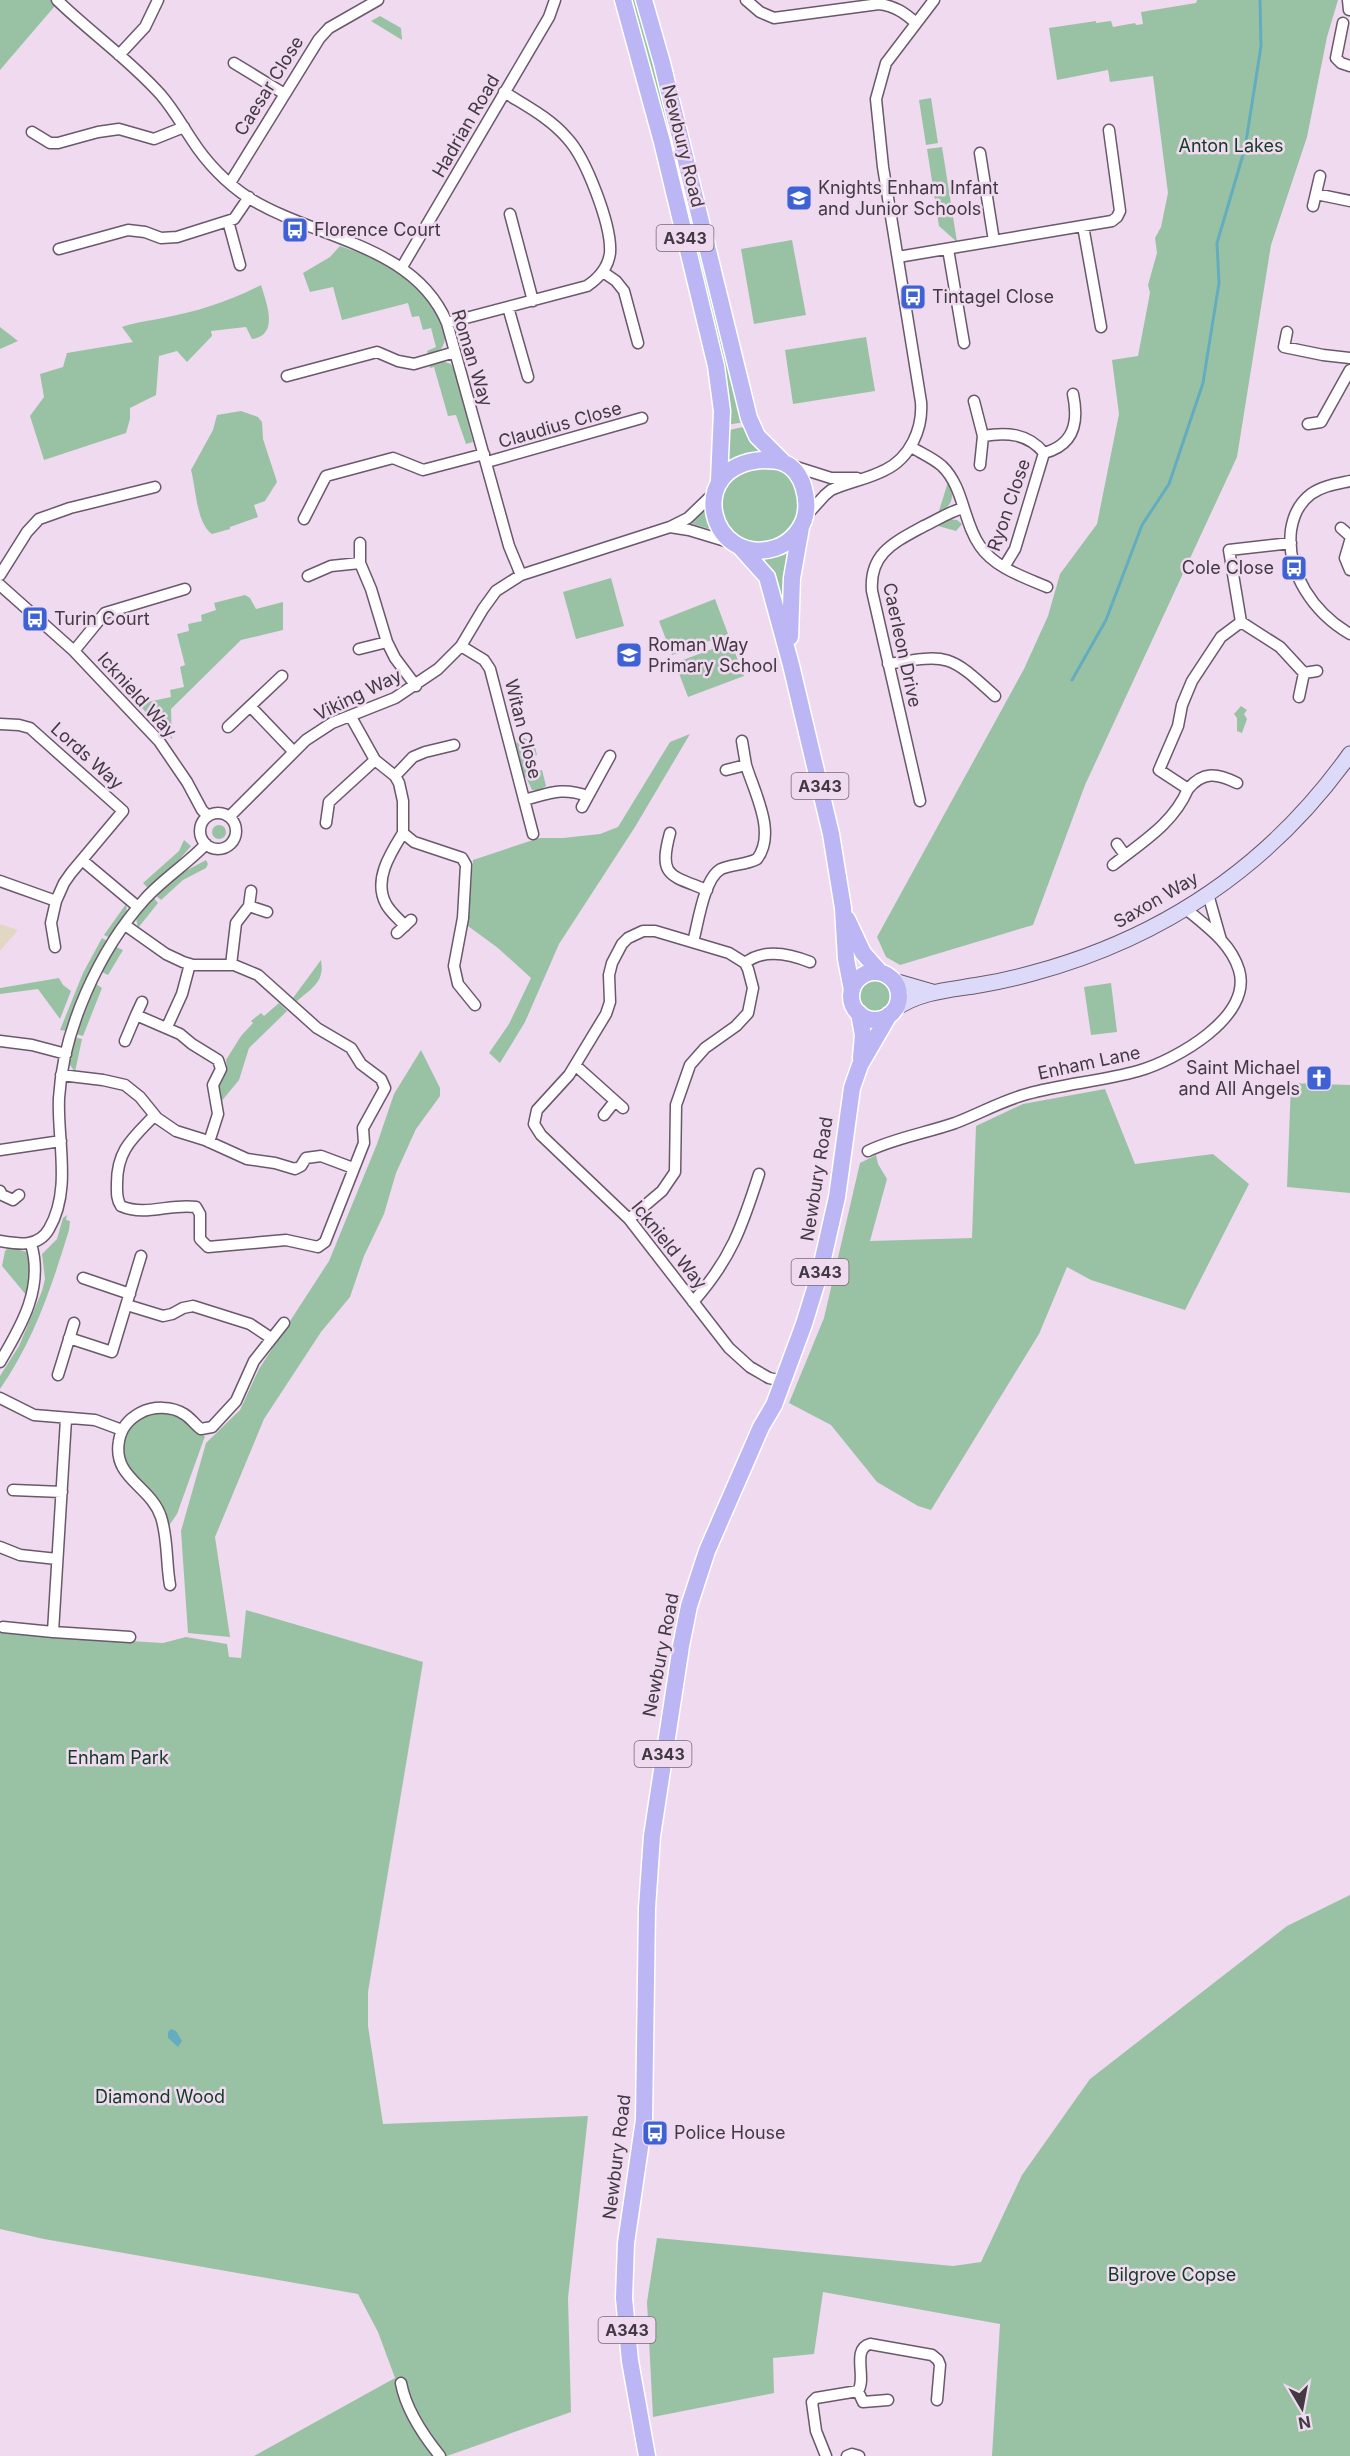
<svg xmlns="http://www.w3.org/2000/svg" width="1350" height="2456" font-family="Inter,sans-serif">
<style>
.commercial{fill:#e1d7c2}
.green{fill:#99c2a4}
.water{fill:#63adbf}
.lines{fill:none;stroke-linecap:round;stroke-linejoin:round}
.stream{stroke:#63adbf;stroke-width:3}
.street-casing{stroke:#6a586b;stroke-width:13}
.secondary-casing{stroke:#6a586b;stroke-width:17}
.primary-casing{stroke:#fff;stroke-width:19}
.street{stroke:#fff;stroke-width:10}
.secondary{stroke:#dddaf9;stroke-width:15}
.primary{stroke:#bcb6f4;stroke-width:16}
.labels{text-anchor:middle;stroke-width:5;stroke-linejoin:round;paint-order:stroke}
.shield{fill:#efdaf0;stroke:#766976;stroke-width:1.5}
.shield-label{font-size:16px;font-weight:bold;fill:#423942}
.street-label{font-size:18px;fill:#423942;stroke:#efdaf0}
.park-label{font-size:18px;fill:#123c22;stroke:#efdaf0}
.poi-label{font-size:18px;fill:#423942;stroke:#efdaf0;text-anchor:start}
</style>
<rect width="100%" height="100%" fill="#efdaf0"/>
<!-- commercial -->
<path class="commercial" d="M0 924 18 930 0 951Z"/>
<!-- green -->
<path class="green" d="M0 0H60L0 70Z
M629 0H639L745 422 726 425Z
M1197 0H1338L1327 37 1307 137 1271 245 1237 457 1085 785 1033 925 900 965 886 957 877 937 1024 669 1048 616 1060 574 1097 524 1119 414 1112 360 1138 356 1150 293 1148 285 1157 253 1155 238 1161 227 1168 193 1153 76 1110 82 1108 70 1057 80 1049 28 1096 21V23L1111 21 1113 27 1135 23 1136 25 1143 24 1141 12 1196 3Z
M380 16 401 28 402 40 371 21Z
M931 98 938 143 926 145 919 100Z
M942 147 957 242 939 226 927 149Z
M792 240 806 315 754 324 741 249Z
M340 246C382 260 424 280 441 323 445 332 447 341 441 349L428 355 427 351 436 347 431 328 423 330 419 316 412 317 408 303 342 320 333 287 310 292 303 273 330 257Z
M261 285C266 302 280 335 252 339L246 327 211 331 212 336 187 362 177 351 159 356 156 395 130 408V419L126 433 44 460 30 416 44 397 40 374 63 367 67 353 133 342 122 327C136 322 149 321 163 318 196 312 231 301 261 285Z
M0 327 18 341 0 349Z
M866 337 875 391 793 404 785 350Z
M439 360 451 364 455 372 473 442 466 444 456 415 448 416 434 367 430 368 429 363Z
M241 411 258 417 262 422 263 439 277 482 265 501 254 505 258 517 230 527V529L212 534C196 523 196 487 191 470L213 430 217 415Z
M748 426 765 452 746 454 723 467 729 430Z
M743 467C753 467 770 465 780 468 786 471 792 479 795 485 818 526 757 567 729 527 726 524 722 520 722 516 720 507 722 497 722 488Z
M948 482C956 497 952 506 938 514Z
M706 507H708L714 530 692 524Z
M947 519 957 520 962 524 956 531 938 526 937 524Z
M792 544 783 602H782L758 556Z
M611 578 624 626 576 639 563 592Z
M245 595 250 598 256 609 283 602V630L241 640 171 709 172 739 138 704 171 697 170 690 184 687 180 667 185 665 177 634 189 631 188 624 202 621 201 615 216 610 214 603Z
M715 599 728 634 672 655 659 621Z
M731 642 744 676 688 697 675 663Z
M1241 706 1247 710 1244 714 1247 719 1242 733 1237 731V718L1234 714Z
M690 734 635 827 559 944 525 1022 500 1063 489 1053 509 1024 531 978 498 948 468 926 473 860 539 838H563L600 834 618 827 670 742Z
M524 738 534 743 537 755 530 757 534 772 542 770 546 786 540 790H532L526 777 524 778 516 743Z
M212 832a7 7 0 1 1 14 0a7 7 0 1 1-14 0Z
M184 840 191 846 179 860 149 889 143 883 179 851Z
M206 860 208 864 206 868 183 880 161 900 155 895 180 874Z
M153 897 158 903 138 928 136 918Z
M126 904 127 913 110 938 104 935Z
M102 938 109 942 67 1031 60 1030 83 973Z
M116 947 123 950 108 975 102 972Z
M321 960C325 982 312 988 297 1001L293 998Z
M59 978 63 985 71 991 60 1019 38 989 0 994V988Z
M857 996a17 17 0 1 1 34 0a17 17 0 1 1-34 0Z
M1111 983 1117 1032 1091 1035 1084 987Z
M96 984 102 988 83 1036 76 1034Z
M279 1003 287 1011 249 1048 239 1080 220 1103 217 1089 227 1070 226 1060 241 1036 253 1023 251 1021 261 1013 264 1016Z
M74 1037 82 1039 75 1072 68 1062Z
M421 1050 440 1088V1096L416 1129 396 1173 384 1214 364 1256 350 1297 321 1332 264 1419 215 1537 230 1637 188 1633 181 1531 206 1443 240 1410 259 1369 329 1261 377 1144 394 1094Z
M1291 1083 1350 1085V1193L1287 1187Z
M1105 1089 1135 1164 1213 1154 1249 1184 1185 1310 1091 1280 1067 1267 1039 1334 931 1510 918 1506 877 1482 831 1425 789 1403 824 1318 860 1163 876 1155 878 1164 887 1179 870 1241 972 1238 976 1126 1023 1104Z
M67 1215 66 1220 70 1221 69 1230C52 1286 34 1340 0 1389V1376L19 1346 42 1291 45 1279 42 1254 57 1239 63 1218Z
M9 1247 27 1252 31 1264 27 1296 2 1266 5 1251Z
M151 1412 175 1414 200 1434 205 1436 177 1514 168 1527 155 1496 133 1476 123 1460 124 1436 132 1423Z
M246 1610 423 1662 368 1992V2026L383 2124 588 2116 568 2298 571 2412 447 2456H254L395 2378 378 2332 358 2294 44 2239 0 2229V1631L14 1634 163 1643 186 1637 227 1644 229 1657 241 1658Z
M1350 1895V2456H992L1000 2324 823 2292 814 2354 773 2358 774 2393 653 2417 647 2302 657 2238 953 2266 981 2262 1022 2175 1090 2079 1287 1926Z"/>
<!-- water -->
<path class="water" d="M171 2029 176 2031 182 2041 178 2047 168 2038V2032Z"/>
<g class="lines">
<!-- stream -->
<path class="stream" d="M1072 680 1106 620 1142 525 1169 484 1203 383 1219 283 1217 243 1245 148 1261 46 1260 0"/>
<defs>
<path id="street" d="M57 0C91 33 130 60 161 95 173 109 182 125 192 140 206 162 227 184 249 198 315 239 414 244 447 323L509 546 521 575
M746 0 760 12 774 18 879 4C895 6 905 13 916 23
M1348 0 1349 10
M1343 23 1336 58 1341 63 1350 66
M119 55 145 27 158 0
M234 63 283 93
M32 132 50 143H58L98 132 119 129 154 139 184 127
M980 153 994 241
M230 183 319 39 329 28 378 0
M1316 194 1350 201
M1313 206 1320 176
M510 214 533 301
M228 221 240 265
M1083 226 1101 327
M59 249 128 230 145 232 161 238 177 237 234 219 249 197
M948 249 964 343
M898 257 1112 221 1117 217 1120 211 1109 130
M402 267 549 17 555 0
M603 272 616 281 624 291 638 343
M508 307 528 377
M447 323 587 286C599 278 608 268 610 253 612 226 586 158 567 138 550 118 526 106 504 92
M1287 332 1284 347 1323 355 1350 358
M287 376 377 352 398 361 414 364 455 352
M974 401 983 436 980 465
M1308 424 1321 422 1350 370
M983 436C1006 432 1028 433 1044 453 1074 445 1079 422 1073 394
M911 447C921 453 933 458 942 466 964 487 963 522 980 546 995 568 1024 577 1047 587
M487 462 642 418
M790 465 831 478H857
M1350 481C1336 484 1322 486 1311 494 1299 503 1293 517 1291 530 1286 573 1314 613 1350 634
M805 517 825 495 831 490C849 482 868 479 885 470 910 458 923 429 921 402L883 167 876 99 886 63 934 0
M304 519 326 476 393 458 423 470 484 454
M670 527 689 530 732 543
M1341 528 1350 536
M1350 541 1345 558 1350 570
M360 543V563L371 589 387 642 395 658 416 686
M1291 543 1229 550 1241 622 1280 647 1304 673 1317 671
M1004 567 1015 549 1044 453
M0 575 27 532 39 519 70 508 155 487
M308 576 331 566 360 563
M0 585 74 651 159 741 187 782 202 810 208 816
M461 646 484 660 490 669 533 834
M359 649 387 642
M74 651 105 613 185 589
M888 664C949 654 949 654 995 696
M1299 697 1304 673
M250 706 293 751
M351 717 375 760 395 776 399 783 403 801V833L414 842 462 858 466 865 463 918 454 966 458 984 475 1005
M0 724 19 725 30 728 123 811 71 873 64 883 56 901 0 881
M228 727 282 676
M742 741 746 765
M395 776 413 757 425 752 454 745
M1237 783C1217 773 1203 771 1188 789L1159 770 1178 726 1182 705 1192 681 1221 637 1241 622
M524 800C551 793 561 787 588 796
M920 801 872 591C869 553 895 542 924 526 937 520 949 512 963 508
M582 807 610 756
M200 831a18 18 0 1 1 36 0a18 18 0 1 1-36 0Z
M229 817 306 740 332 723 395 698 438 669 461 646 483 609 496 591 521 575 670 527 688 518 714 493
M326 823 329 802 375 760
M403 833C390 854 373 880 386 904 390 912 399 919 405 926
M670 833C658 877 670 875 707 890
M1117 844 1125 855
M82 860 138 907
M1113 865C1142 842 1173 824 1188 789
M1208 894 1221 940
M249 906 267 912
M125 925 166 954 183 962 193 965H234L258 975 317 1028 351 1048 361 1064 381 1079 385 1088 363 1128 364 1143 325 1242 318 1247 286 1240 208 1247 200 1239V1214L196 1207C170 1203 146 1217 121 1206 116 1199 117 1191 117 1183 117 1150 133 1138 154 1116
M397 933 411 920
M693 942C698 924 704 878 721 869 733 864 746 865 757 859 777 833 754 792 746 765L726 770
M55 947 51 923 56 901
M745 963C764 948 788 953 810 962
M231 965 236 923 249 906 251 891
M136 1015 142 1002
M167 1027 182 994 190 964
M0 1041 32 1045 66 1054
M125 1041 136 1015 180 1034 192 1044 218 1060 221 1069 213 1085 218 1114 209 1142
M575 1065 623 1108
M61 1075 103 1080 125 1085 140 1097 157 1118 176 1131 205 1140 247 1159 275 1163 295 1169 301 1166 306 1158 321 1156 353 1168
M604 1115 615 1101
M0 1150 61 1141
M868 1151C895 1138 926 1133 955 1123 979 1114 1001 1101 1027 1094 1063 1084 1102 1081 1138 1071 1176 1060 1253 1017 1239 970 1231 943 1206 926 1186 909
M0 1191 2 1195 13 1200 19 1195
M629 1219 662 1191 675 1172 676 1105 690 1065 705 1048 736 1026 748 1013 753 988 748 969 745 963 729 953 655 931H643L628 938 622 944 612 963 609 975 610 1002 606 1014 569 1075 537 1110 534 1124 541 1135 629 1219 729 1348 750 1367 769 1378 783 1381
M0 1241C18 1244 38 1248 49 1229 72 1190 57 1140 59 1098 63 1030 99 950 145 899 163 879 187 864 206 844
M83 1278 130 1294
M693 1302C731 1259 742 1227 759 1174
M127 1305 163 1316 172 1314 183 1308 193 1306 250 1324 271 1338
M69 1338 112 1352 141 1256
M0 1362C22 1325 44 1287 31 1244
M58 1375 74 1323
M0 1398 34 1415 95 1420 122 1430
M66 1419 53 1632 130 1637
M13 1490 62 1492
M0 1547 20 1555 57 1559
M170 1585C166 1563 168 1538 161 1517 151 1486 112 1478 119 1441 121 1428 129 1419 140 1413 153 1406 172 1406 184 1414 191 1418 195 1425 201 1429L212 1427 236 1401 254 1361 284 1323
M3 1627 53 1632
M401 2383C406 2410 423 2435 440 2456
M858 2391 863 2402 888 2400
M826 2456 816 2431 812 2402 816 2398 858 2391C867 2378 851 2349 870 2344L932 2355 938 2360 940 2365 937 2400
M847 2456 852 2454 859 2456"/>
<path id="secondary" d="M894 981 932 992
M896 1008C922 991 950 990 979 985 997 982 1015 978 1033 973 1163 938 1271 865 1350 754"/>
<path id="primary" d="M623 0 662 142 716 366 722 411 719 481
M644 0 662 63 749 418 757 436 784 463
M762 460C769 460 778 460 784 463 804 471 810 502 804 520 799 533 788 544 775 548 710 568 683 466 762 460Z
M741 548 767 577 791 665 831 834 843 908 846 959 852 990
M790 637 792 578 801 527
M847 919 863 953 879 971
M851 996a24 24 0 1 1 48 0a24 24 0 1 1-48 0Z
M859 1013 863 1035 861 1058
M647 2456 630 2361 624 2298 626 2243 644 2120 647 1908 652 1836 681 1646 689 1606 707 1551 761 1427 774 1405 804 1324 820 1272 837 1197 852 1088 860 1065 889 1015"/>
</defs>
<!-- street casing -->
<use href="#street" class="street-casing"/>
<!-- secondary casing -->
<use href="#secondary" class="secondary-casing"/>
<!-- primary casing -->
<use href="#primary" class="primary-casing"/>
<!-- street -->
<use href="#street" class="street"/>
<!-- secondary -->
<use href="#secondary" class="secondary"/>
<!-- primary -->
<use href="#primary" class="primary"/>
</g>
<!-- icons -->
<defs>
<symbol id="school-square" viewBox="-11 -11 22 22"><rect x="-9" y="-9" width="18" height="18" rx="4" fill="#3e62d4" stroke="#efdaf0"/><path d="M0-5L7-2L0 1L-7-2ZM-4 1L0 2.5L4 1V4Q0 6-4 4Z" fill="#fff"/></symbol>
<symbol id="bus-square" viewBox="-11 -11 22 22"><rect x="-9" y="-9" width="18" height="18" rx="4" fill="#3e62d4" stroke="#efdaf0"/><path d="M-5-6H5V4H4V6H2V4H-2V6H-4V4H-5ZM-3.5-4V0h7V-4ZM-3.5 1.2v1.5H-2V1.2ZM2 1.2v1.5H3.5V1.2Z" fill="#fff"/></symbol>
<symbol id="church-square" viewBox="-11 -11 22 22"><rect x="-9" y="-9" width="18" height="18" rx="4" fill="#3e62d4" stroke="#efdaf0"/><path d="M-1.2-6h2.4v3.5h3.3v2.4h-3.3V6h-2.4V-.1h-3.3v-2.4h3.3Z" fill="#fff"/></symbol>
</defs>
<g fill-rule="evenodd">
<use href="#school-square" x="784" y="183" width="30" height="30"/>
<use href="#bus-square" x="280" y="215" width="30" height="30"/>
<use href="#bus-square" x="898" y="282" width="30" height="30"/>
<use href="#bus-square" x="1279" y="553" width="30" height="30"/>
<use href="#bus-square" x="20" y="604" width="30" height="30"/>
<use href="#school-square" x="614" y="640" width="30" height="30"/>
<use href="#church-square" x="1304" y="1063" width="30" height="30"/>
<use href="#bus-square" x="640" y="2118" width="30" height="30"/>
</g>
<g class="labels">
<!-- shield labels -->
<g class="shield">
<rect x="656.5" y="225" width="57" height="26" rx="4.5"/>
<rect x="791.5" y="773" width="57" height="26" rx="4.5"/>
<rect x="791.5" y="1259" width="57" height="26" rx="4.5"/>
<rect x="634.5" y="1741" width="57" height="26" rx="4.5"/>
<rect x="598.5" y="2317" width="57" height="26" rx="4.5"/>
</g>
<g class="shield-label">
<text x="685" y="244">A343</text>
<text x="820" y="792">A343</text>
<text x="820" y="1278">A343</text>
<text x="663" y="1760">A343</text>
<text x="627" y="2336">A343</text>
</g>
<!-- street labels -->
<g class="street-label">
<text transform="translate(269 86) rotate(-58)" y="6">Caesar Close</text>
<text transform="translate(466 126) rotate(-60)" y="6">Hadrian Road</text>
<text transform="translate(683 146) rotate(76)" y="6">Newbury Road</text>
<text transform="translate(472 358) rotate(73)" y="6">Roman Way</text>
<text transform="translate(560 425) rotate(-16)" y="6">Claudius Close</text>
<text transform="translate(1009 505) rotate(-71)" y="6">Ryon Close</text>
<text transform="translate(902 645) rotate(78)" y="6">Caerleon Drive</text>
<text transform="translate(137 695) rotate(48)" y="6">Icknield Way</text>
<text transform="translate(358 695) rotate(-26)" y="6">Viking Way</text>
<text transform="translate(523 729) rotate(76)" y="6">Witan Close</text>
<text transform="translate(87 756) rotate(42)" y="6">Lords Way</text>
<text transform="translate(1156 900) rotate(-30)" y="6">Saxon Way</text>
<text transform="translate(1089 1063) rotate(-12)" y="6">Enham Lane</text>
<text transform="translate(817 1179) rotate(-81)" y="6">Newbury Road</text>
<text transform="translate(669 1245) rotate(51)" y="6">Icknield Way</text>
<text transform="translate(661 1655) rotate(-79)" y="6">Newbury Road</text>
<text transform="translate(617 2157) rotate(-83)" y="6">Newbury Road</text>
</g>
<!-- park labels -->
<g class="park-label">
<text x="1231" y="152">Anton Lakes</text>
<text x="118" y="1764">Enham Park</text>
<text x="160" y="2103">Diamond Wood</text>
<text x="1172" y="2281">Bilgrove Copse</text>
</g>
<!-- poi labels -->
<g class="poi-label">
<text x="818" y="194">Knights Enham Infant<tspan x="818" dy="21">and Junior Schools</tspan></text>
<text x="314" y="236">Florence Court</text>
<text x="932" y="303">Tintagel Close</text>
<text x="1274" y="574" text-anchor="end">Cole Close</text>
<text x="54" y="625">Turin Court</text>
<text x="648" y="651">Roman Way<tspan x="648" dy="21">Primary School</tspan></text>
<text x="1300" y="1074" text-anchor="end">Saint Michael<tspan x="1300" dy="21">and All Angels</tspan></text>
<text x="674" y="2139">Police House</text>
</g>
</g>
<!-- north arrow -->
<g transform="translate(1302 2408) rotate(170)" stroke="#efdaf0" stroke-width="4.5" paint-order="stroke">
<path d="M0-4.5L10 22L0 15L-10 22Z" fill="#423942"/>
<text y="-9" font-size="16" font-weight="bold" text-anchor="middle" fill="#423942">N</text>
</g>
</svg>
